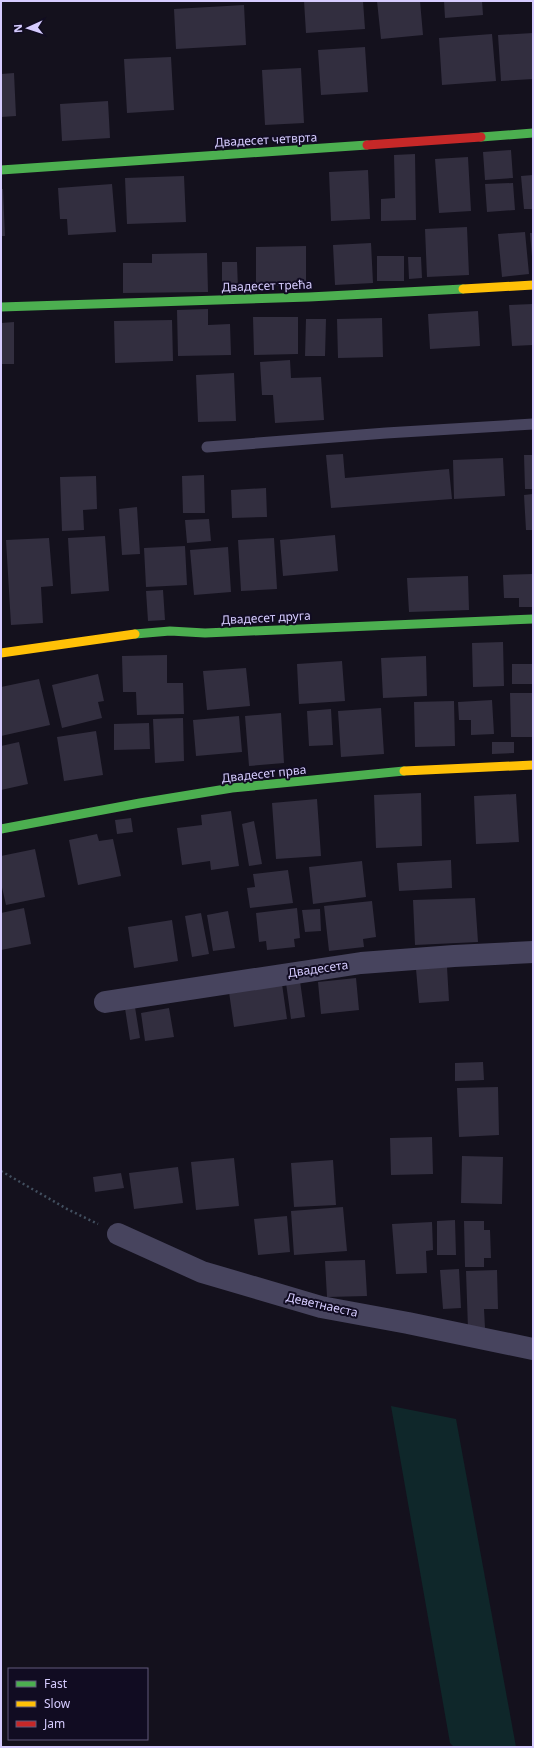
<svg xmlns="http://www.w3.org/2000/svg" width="534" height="1748" font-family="'Noto Sans',sans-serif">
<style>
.green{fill:#0f272a}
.building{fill:#322e3f}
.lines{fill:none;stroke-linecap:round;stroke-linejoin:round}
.path{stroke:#424f5f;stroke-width:2.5;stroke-dasharray:2 3;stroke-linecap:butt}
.lane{stroke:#47445e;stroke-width:11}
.street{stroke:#47445e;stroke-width:22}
.fast{stroke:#4caf50;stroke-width:9}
.slow{stroke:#ffc107;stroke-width:9}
.jam{stroke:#c62828;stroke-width:9}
.labels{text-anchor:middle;stroke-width:4;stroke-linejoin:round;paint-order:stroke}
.street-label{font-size:12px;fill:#d6ccff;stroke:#110c22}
</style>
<rect width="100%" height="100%" fill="#14111d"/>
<!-- green -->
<path class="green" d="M391 1406 456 1419 516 1747H454L450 1743Z"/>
<!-- building -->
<path class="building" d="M304 1H363L365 29 306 33Z
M377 1H420L423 35 381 39Z
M444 1H482L483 15 445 18Z
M244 5 246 45 176 49 174 9Z
M533 33V79L501 81 498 35Z
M492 34 496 81 442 85 439 38Z
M365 47 368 92 321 95 318 50Z
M171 57 174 110 127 113 124 59Z
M301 68 304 123 265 125 262 70Z
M14 73 16 116 1 117V74Z
M108 101 110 138 62 141 60 104Z
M511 150 513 178 485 180 483 152Z
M415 154 416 220 381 221V199L395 198 394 155Z
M468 157 471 211 439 213 435 159Z
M368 170 370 219 331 221 329 172Z
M533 175V209H524L521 176Z
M184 176 186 222 127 224 125 178Z
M513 183 515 210 487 212 485 184Z
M112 184 116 232 68 235 67 219H60L58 188Z
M1 189H3L5 236H1Z
M467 227 469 275 427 277 425 229Z
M525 232 529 274 502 277 498 234Z
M530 233H533V257H532Z
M371 243 373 283 335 285 333 245Z
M306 246V286H256V247Z
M207 253 208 292 123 293V263H152V254Z
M377 256H404V281H377Z
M408 257H421L422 278 409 279Z
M222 262H237L238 289H222Z
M533 304V345L512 346 509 305Z
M208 309V325L230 324 231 355 178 356 177 310Z
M478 311 480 346 430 349 428 314Z
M253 317H298V354L254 355Z
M382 318 383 357 338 358 337 319Z
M306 319H326L325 356H305Z
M172 320 173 361 115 363 114 321Z
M14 322V364H1V323Z
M290 360 291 378 321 377 324 420 275 423 273 395H262L260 362Z
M234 373 236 421 198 422 196 375Z
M343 454 345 478 449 469 452 499 331 508 326 455Z
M524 455H533V489H525Z
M503 458 505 496 454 499 453 460Z
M204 475 205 513H183L182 476Z
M96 476 97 509 83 510 84 530 62 531 60 477Z
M266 488 267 517 232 518 231 490Z
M533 494V530H526L524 495Z
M137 507 140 554 122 555 119 509Z
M209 519 211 541 187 543 185 520Z
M335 535 338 571 283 576 280 540Z
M105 536 109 591 71 594 68 538Z
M49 538 53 586 41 587 43 623 11 625 6 540Z
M274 538 277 589 241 591 238 540Z
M185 546 187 585 146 587 144 548Z
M228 547 231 592 194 595 190 550Z
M533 574V607H519V598H504L503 575Z
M468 576 469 610 409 612 407 578Z
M163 590 165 620 148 621 146 591Z
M503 642 504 686 473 687 472 643Z
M167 655V683H183L184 714 137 715 136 692H123L122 656Z
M426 656 427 696 383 698 381 658Z
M342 661 345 701 299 704 297 664Z
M512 664H533V684H512Z
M246 668 250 706 207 710 203 671Z
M98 674 104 701 98 702 102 718 62 728 52 685Z
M39 679 50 725 1 736V687Z
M510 693H533V737H511Z
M492 700 494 734 471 735V720H459L458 702Z
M454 701 455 746 415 747 414 702Z
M381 708 384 754 341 757 338 711Z
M331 709 333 745 309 746 307 711Z
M281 713 284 763 249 766 245 716Z
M239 716 242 752 196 756 193 720Z
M183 718 184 761 155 763 153 719Z
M149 723 150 749 114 750V724Z
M96 731 103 775 64 781 57 737Z
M19 742 28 784 1 790V746Z
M492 742H514V753L492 754Z
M421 793 422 846 376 848 374 795Z
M516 794 519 842 476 844 474 796Z
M317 799 321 856 276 859 272 803Z
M231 811 239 866 211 870 210 861 182 865 177 828 202 825 201 815Z
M131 818 133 832 117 834 115 820Z
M254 821 262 864 249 866 242 824Z
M97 834 99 841 113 839 121 876 78 885 69 840Z
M35 849 45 897 6 905 1 883V856Z
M451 860 452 888 399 891 397 863Z
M362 861 366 897 313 904 309 867Z
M288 870 293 903 250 908 247 888 255 887 253 874Z
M475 898 478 942 415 945 413 900Z
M372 901 376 937 363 939 364 947 329 951 324 906Z
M24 908 31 944 1 950V913Z
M297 908 300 938 294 939 295 947 267 950 266 941 259 942 256 913Z
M320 909 321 931 305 932 302 910Z
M228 911 235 948 213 951 207 915Z
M201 913 209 954 192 957 185 916Z
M172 920 178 961 134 968 128 927Z
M447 967 449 1001 419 1003 416 969Z
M356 978 359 1010 321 1014 318 982Z
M300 981 305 1017 291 1019 286 983Z
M282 984 287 1019 234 1027 229 992Z
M134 1001 140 1038 130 1040 124 1002Z
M169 1008 174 1037 145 1041 141 1013Z
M483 1062 484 1080 455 1081V1063Z
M498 1087 499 1135 459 1137 457 1088Z
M432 1137 433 1174 391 1175 390 1138Z
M462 1156 503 1157 502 1204 461 1203Z
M234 1158 239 1206 196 1210 191 1162Z
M333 1160 336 1205 294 1207 291 1163Z
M178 1167 183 1203 134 1209 129 1173Z
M121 1173 124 1188 95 1192 93 1177Z
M343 1207 347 1251 294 1255 291 1211Z
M287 1216 290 1252 258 1255 254 1219Z
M455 1220 456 1255H437V1221Z
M464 1221H484V1230H490L491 1258H484V1267H465Z
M432 1222 433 1250 426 1251 427 1273 396 1274 392 1224Z
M365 1260 367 1296 327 1297 325 1261Z
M459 1269 461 1308 443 1309 440 1270Z
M497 1270 498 1309H484L485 1328 468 1329 466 1271Z"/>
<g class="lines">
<!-- path -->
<path class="path" d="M1 1171 67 1209 98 1224"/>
<!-- lane -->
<path class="lane" d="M207 447 386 433 533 424"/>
<!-- street -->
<path class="street" d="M105 1002 361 963 454 956 533 952
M118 1234 202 1272 321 1307 408 1323 533 1349"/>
<!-- fast -->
<path class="fast" d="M481 137 533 133
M1 170 367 145
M1 307 309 297 463 289
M135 634 170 631 205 633 533 619
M1 829 140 803 232 788 404 771"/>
<!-- slow -->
<path class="slow" d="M463 289 533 285
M1 653 135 634
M404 771 533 765"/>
<!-- jam -->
<path class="jam" d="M367 145 481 137"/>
</g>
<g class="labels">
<!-- street labels -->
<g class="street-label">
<text transform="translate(266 140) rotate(-3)" y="4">Двадесет четврта</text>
<text transform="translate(267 286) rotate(-2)" y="4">Двадесет трећа</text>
<text transform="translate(266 618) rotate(-3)" y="4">Двадесет друга</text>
<text transform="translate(264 774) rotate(-6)" y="4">Двадесет прва</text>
<text transform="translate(318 969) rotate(-8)" y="4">Двадесета</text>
<text transform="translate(322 1305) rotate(13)" y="4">Деветнаеста</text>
</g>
</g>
<!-- border -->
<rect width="534" height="1748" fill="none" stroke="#d6ccff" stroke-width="4"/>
<!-- legend -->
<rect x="8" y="1668" width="140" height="72" fill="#110c22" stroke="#60597a"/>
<rect x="16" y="1681" width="20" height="6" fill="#4caf50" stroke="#60597a"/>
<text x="44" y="1688" font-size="12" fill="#d6ccff">Fast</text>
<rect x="16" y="1701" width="20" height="6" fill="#ffc107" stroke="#60597a"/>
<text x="44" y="1708" font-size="12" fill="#d6ccff">Slow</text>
<rect x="16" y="1721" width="20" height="6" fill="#c62828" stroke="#60597a"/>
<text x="44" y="1728" font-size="12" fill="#d6ccff">Jam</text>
<!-- north arrow -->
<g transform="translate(28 28) rotate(267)" stroke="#110c22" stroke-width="3" paint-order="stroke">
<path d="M0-3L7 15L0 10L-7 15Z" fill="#d6ccff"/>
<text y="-6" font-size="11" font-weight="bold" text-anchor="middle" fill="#d6ccff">N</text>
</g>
</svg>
